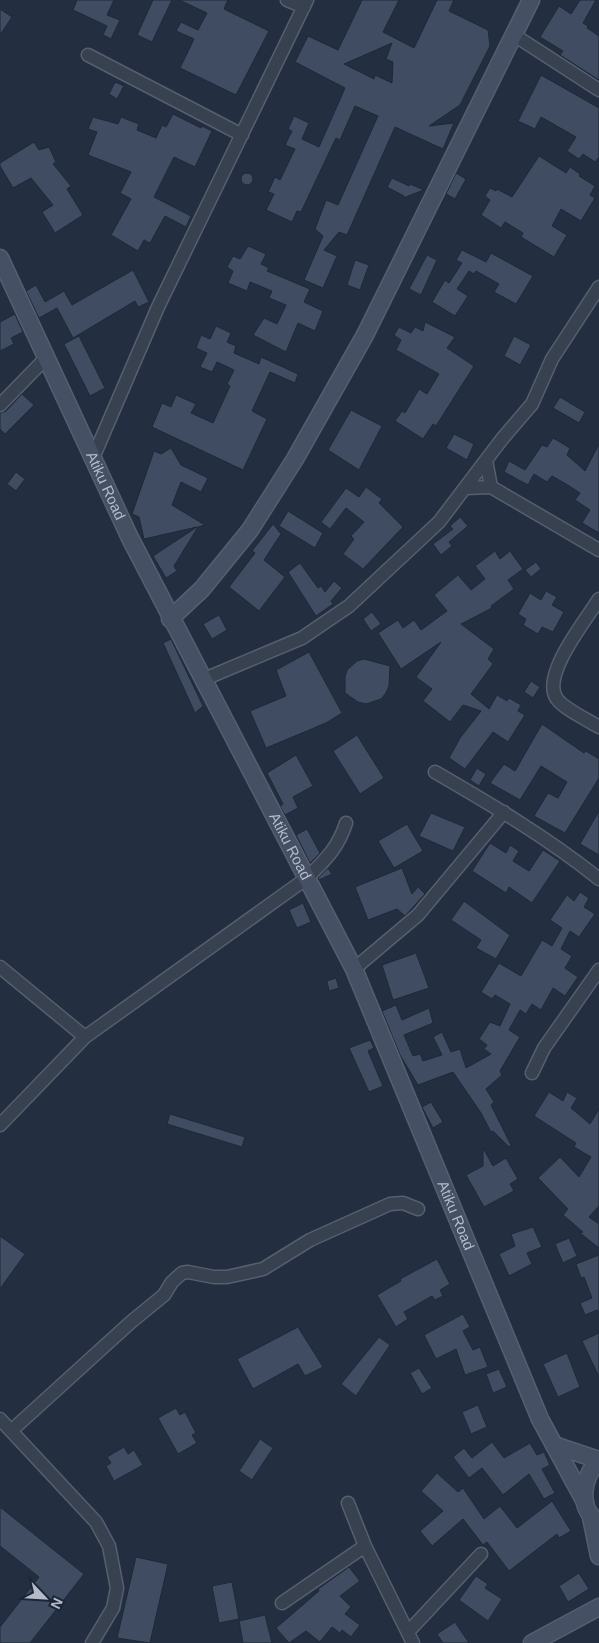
<svg xmlns="http://www.w3.org/2000/svg" width="599" height="1643" font-family="Helvetica,sans-serif">
<style>
.building{fill:#3f4c61;stroke:#1e2838;fill-rule:evenodd}
.lines{fill:none;stroke-linecap:round;stroke-linejoin:round}
.street-casing{stroke:#555f6e;stroke-width:15}
.secondary-casing{stroke:#555f6e;stroke-width:19}
.street{stroke:#374150;stroke-width:12}
.secondary{stroke:#455064;stroke-width:16}
.labels{text-anchor:middle;stroke-width:4;stroke-linejoin:round;paint-order:stroke}
.street-label{font-size:15px;fill:#b4bccb;stroke:#1c2636}
</style>
<rect width="100%" height="100%" fill="#232f41"/>
<!-- building -->
<path class="building" d="M77 0H114L107 15 120 20 111 39 103 35 107 26 73 10Z
M153 0H172L152 42 137 35Z
M179 0H228L224 9 269 31 236 95 180 68 194 39 176 31 181 22 198 30 207 13Z
M362 0H399L383 32 414 48 437 0H454L449 11 488 30 490 46 460 105 429 126 454 123 443 149 395 127 347 235 339 232 324 250 337 256 323 288 304 280 323 236 315 229 326 200 338 205 378 116 355 106 340 140 336 138 301 212 297 211 292 222 266 210 274 194 268 192 275 177 280 180 295 149 285 145 292 131 288 129 294 116 309 123 302 139 319 147 345 88 295 62 308 36 338 50ZM392 43 386 59 393 62 392 83 375 75 374 79 344 64Z
M580 0H596L583 23 588 26 587 28 599 36V80L560 55 563 51 540 37 559 6 571 14Z
M0 9 12 17 0 35Z
M541 75 599 108V157L595 162 583 154 579 159 567 151 576 137 541 117 535 129 518 121Z
M115 82 124 86 117 99 109 94Z
M173 114 201 128 202 126 212 131 195 167 174 157 154 197 191 216 186 227 165 216 150 243 144 240 138 251 111 235 131 199 120 193 131 172 88 155 97 132 88 129 93 117 118 124 121 117 139 124 137 130 156 138 162 125 166 127Z
M34 142 39 150 49 147 56 162 53 164 71 186 67 189 83 215 55 233 42 212 53 205 31 178 13 188 0 166V163Z
M539 156 566 173 570 167 580 174 579 176 595 186 590 195 595 198 581 221 561 209 552 226 567 235 554 257 521 237 523 233 505 222 501 228 481 215 490 200 485 196 490 188 496 191 497 189 512 197Z
M241 179a6 6 0 1 1 12 0a6 6 0 1 1-12 0Z
M456 173 466 179 455 199 446 194Z
M392 178 409 186 410 184 424 190 403 198 404 196 387 187Z
M248 246 266 254 261 264 269 268 267 271 310 289 304 302 323 311 315 331 298 323 286 352 253 335 264 318 277 324 286 305 269 298 272 291 250 282 247 291 228 283 233 271 227 267 233 256 240 259Z
M462 250 486 262 491 253 533 276 516 304 494 292 499 284 476 271 474 274 469 271 457 289 468 296 455 316 432 302 445 280 449 283 462 263 456 260Z
M427 255 437 260 421 295 409 289Z
M355 260 369 265 360 290 347 285Z
M133 270 149 302 138 307 135 301 73 338 57 308 39 318 26 291 36 285 45 302 64 291 72 305Z
M15 314 23 332 11 338 14 344 0 351V322Z
M425 322 455 337 447 348 474 366 436 426 433 424 423 439 395 421 402 411 405 413 419 389 427 394 439 374 396 350 401 340 394 335 399 327 411 333 415 327 423 331Z
M216 326 231 333 227 342 236 346 234 353 259 364 261 357 298 374 295 383 270 372 252 411 267 419 243 470 152 427 162 403 171 407 176 395 196 404 191 413 213 423 230 386 227 384 234 370 217 362 212 372 200 367 207 353 196 348 201 335 210 339Z
M79 336 105 388 90 396 64 344Z
M514 336 531 345 520 365 504 356Z
M22 394 34 405 5 434 0 429V413L6 411Z
M560 397 585 412 579 423 553 408Z
M351 410 382 426 359 470 328 450Z
M454 434 474 444 467 460 446 448Z
M553 438 570 448 567 455 585 471 599 444V533L582 523 590 510 575 500 580 493 566 484 552 476 547 482 534 474 528 485 504 472 509 461 525 470 542 445 547 447Z
M171 448 181 465 208 478 201 492 181 482 172 505 205 525 198 527 174 566 177 571 166 578 153 556 197 527 144 539 139 517 132 514 154 451 161 454Z
M16 472 25 479 16 491 7 484Z
M366 487 382 499 379 503 403 527 363 569 343 554 354 539 351 536 364 522 346 508 330 529 321 522 346 488 359 497Z
M288 511 323 533 315 548 279 526Z
M460 517 468 526 449 542 452 546 441 555 433 544 453 529 450 526Z
M273 524 281 534 264 560 285 577 259 611 229 587 255 553 252 551Z
M495 551 500 559 510 551 523 569 508 580 514 589 491 606 492 608 461 624 494 649 488 659 493 664 471 694 489 709 497 695 507 701 509 698 521 705 518 711 525 715 508 742 493 732 465 769 449 758 460 738 481 711 463 705 450 722 423 701 432 689 416 677 441 642 401 669 378 633 398 620 403 628 414 620 421 630 447 611 434 595 458 575 471 590 485 579 475 566Z
M536 562 541 569 531 577 525 570Z
M300 563 318 588 321 586 325 592 334 581 342 588 331 601 333 604 316 616 288 572Z
M546 591 557 597 552 605 564 612 553 632 542 627 538 634 523 625 526 619 518 614 530 593 541 600Z
M372 612 381 624 371 631 363 619Z
M219 615 227 630 212 639 203 624Z
M171 639 203 706 195 713 163 643Z
M309 652 342 713 326 723 266 748 250 711 286 696 276 670Z
M364 659 390 666 389 686 386 693 381 699 366 704 358 702 345 693V677L347 670 357 661Z
M531 681 540 687 533 698 524 692Z
M542 724 584 753 586 751 599 759V778L565 833 534 816 548 793 558 798 567 782 541 766 520 800 490 783 504 764 515 771Z
M357 735 384 778 360 794 333 751Z
M296 755 313 786 293 797 298 808 285 815 280 806 283 804 267 773Z
M477 768 486 774 479 786 470 780Z
M599 811V855L580 844Z
M431 813 465 827 453 851 419 836Z
M407 824 423 851 394 868 378 841Z
M307 829 320 853 310 863 296 835Z
M490 843 506 853 510 845 519 851 513 861 529 871 543 850 560 861 532 903 509 887 506 893 472 871Z
M328 868 332 874 319 880 318 878Z
M402 868 412 894 418 887 425 894 405 916 397 909 368 920 355 887Z
M580 892 589 898 584 907 595 914 579 937 570 931 561 949 572 956 565 968 578 977 565 996 553 988 541 1010 532 1004 526 1014 520 1010 509 1030 520 1037 500 1071 502 1075 486 1089 494 1102 491 1105 511 1145 509 1147 493 1131 491 1132 481 1113 453 1072 418 1085 400 1055 382 1011 396 1005 402 1020 429 1008 433 1023 404 1035 413 1056 420 1054 423 1061 442 1055 433 1037 442 1032 451 1052 460 1049 466 1068 491 1054 484 1049 487 1045 479 1039 490 1022 500 1026 510 1004 495 995 492 999 481 992 499 963 521 976 542 940 552 946 562 928 550 920 567 895 574 901Z
M464 901 510 935 496 959 476 948 481 940 451 920Z
M303 903 311 922 297 928 289 910Z
M416 953 429 988 393 1000 382 965Z
M336 978 339 988 329 991 327 981Z
M370 1040 374 1048 368 1051 383 1086 369 1092 349 1048Z
M549 1092 563 1101 567 1092 577 1098 571 1108 590 1124 599 1109V1206L589 1217 599 1224V1248L580 1233 583 1232 563 1215 568 1209 538 1178 560 1157 579 1177 591 1157 574 1147 576 1143 534 1116Z
M431 1102 443 1122 433 1128 422 1107Z
M170 1114 245 1137 242 1147 167 1124Z
M483 1148 493 1166 506 1158 518 1179 510 1184 514 1191 484 1207 466 1175 483 1166Z
M533 1227 542 1247 527 1253 532 1264 509 1276 499 1254 515 1246 511 1234Z
M0 1236 25 1254 0 1289Z
M569 1238 577 1256 563 1263 555 1244Z
M599 1255V1313L597 1310 585 1315 580 1303 592 1298 584 1277 581 1278 576 1264Z
M437 1259 450 1284 440 1290 443 1296 435 1300 432 1296 404 1312 408 1319 396 1327 377 1295 401 1281 400 1279Z
M463 1314 470 1327 463 1331 473 1350 480 1347 488 1367 465 1375 456 1349 436 1359 424 1335Z
M298 1327 323 1367 305 1376 298 1364 253 1389 237 1359Z
M599 1333V1377L582 1341Z
M379 1337 390 1345 356 1396 341 1384Z
M567 1353 580 1387 558 1397 543 1364Z
M419 1368 432 1388 422 1394 410 1373Z
M499 1369 507 1387 493 1393 486 1374Z
M478 1405 487 1427 471 1434 462 1412Z
M176 1408 180 1415 185 1412 196 1433 192 1435 197 1443 178 1454 158 1418Z
M260 1439 273 1448 252 1480 239 1471Z
M492 1442 504 1458 530 1443 537 1455 544 1452 550 1465 542 1469 555 1493 544 1499 529 1474 503 1495 482 1468 469 1478 453 1457 464 1448 472 1458Z
M124 1447 128 1454 134 1450 143 1465 114 1481 106 1466 111 1463 107 1457Z
M437 1473 458 1492 463 1488 484 1519 500 1506 517 1528 552 1501 571 1531 559 1538 557 1534 509 1571 487 1542 483 1545 463 1519 432 1546 420 1531 443 1511 421 1491Z
M0 1507 84 1574 30 1643H0V1627L39 1577 0 1546Z
M136 1557 168 1564 150 1643 117 1638Z
M349 1567 360 1581 340 1596 351 1607 345 1614 360 1625 351 1637 342 1630 340 1633 332 1627 320 1642 306 1631 289 1643 276 1628 319 1591 318 1589Z
M579 1573 589 1589 568 1602 559 1586Z
M476 1576 488 1584 485 1588 502 1599 488 1621 459 1600Z
M232 1582 239 1619 219 1623 212 1586Z
M265 1615 272 1643H243L239 1621Z
M455 1622 469 1643H443L437 1634Z"/>
<g class="lines">
<defs>
<path id="street" d="M287 0 304 7
M514 35 599 90
M88 55 242 135
M0 405 46 358
M93 458 158 307 307 0
M486 460 491 487
M466 488 491 487 599 550
M599 599C586 620 540 676 557 699 564 709 588 720 599 727
M202 680 302 638 349 606 439 522 502 439 532 404 552 359 599 287
M435 772C492 805 548 838 599 879
M0 967 85 1037
M354 969 418 915 504 812
M532 1073 544 1048 599 970
M0 1125 85 1037 307 878C326 859 338 848 346 823
M0 1419 96 1522 109 1546 117 1588 113 1608 92 1643
M11 1431 131 1322 164 1295 172 1282 182 1273 188 1272 214 1277H227L263 1269 310 1240 390 1204 403 1203 418 1209
M348 1503 365 1546 413 1643
M282 1603 365 1546
M408 1632 481 1554"/>
<g id="secondary">
<path id="s1" d="M0 258 130 538 354 969 540 1419 585 1502"/>
<path d="M170 619 202 589 250 530 295 459 365 335 531 0"/>
<path d="M554 1445 599 1460"/>
<path d="M599 1460C583 1477 576 1508 599 1523"/>
<path d="M591 1517 599 1556"/>
<path d="M532 1643 599 1607"/>
</g>
</defs>
<!-- street casing -->
<use href="#street" class="street-casing"/>
<!-- secondary casing -->
<use href="#secondary" class="secondary-casing"/>
<!-- street -->
<use href="#street" class="street"/>
<!-- secondary -->
<use href="#secondary" class="secondary"/>
</g>
<g class="labels">
<!-- street labels -->
<g class="street-label">
<text dy="5" stroke="none"><textPath href="#s1" startOffset="251">Atiku Road</textPath></text>
<text dy="5" stroke="none"><textPath href="#s1" startOffset="656">Atiku Road</textPath></text>
<text dy="5" stroke="none"><textPath href="#s1" startOffset="1061">Atiku Road</textPath></text>
</g>
</g>
<!-- north arrow -->
<g transform="translate(45 1598) rotate(115)" stroke="#1c2636" stroke-width="4" paint-order="stroke">
<path d="M0-4L9 19L0 12L-9 19Z" fill="#b4bccb"/>
<text y="-8" font-size="14" font-weight="bold" text-anchor="middle" fill="#b4bccb">N</text>
</g>
</svg>
